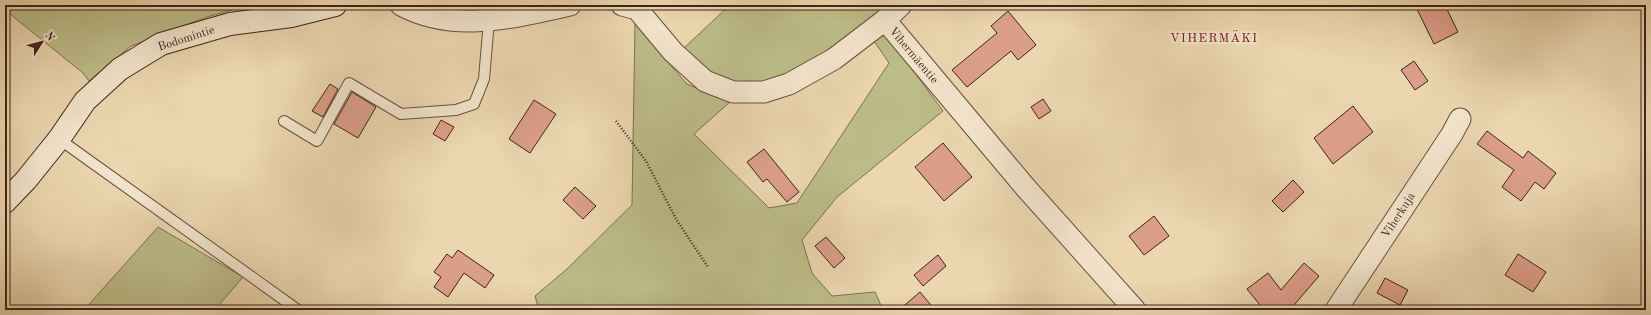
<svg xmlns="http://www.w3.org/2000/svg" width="1651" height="315" font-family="'Old Standard TT',serif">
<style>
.green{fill:#bcbc88;stroke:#7d7050}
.building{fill:#db9e8b;stroke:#3e2417}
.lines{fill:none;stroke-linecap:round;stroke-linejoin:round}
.lane-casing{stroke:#69503d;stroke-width:12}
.street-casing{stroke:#69503d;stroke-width:23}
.secondary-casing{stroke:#3e2417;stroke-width:24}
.path{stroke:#3e2417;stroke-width:2.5;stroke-dasharray:1 2;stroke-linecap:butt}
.lane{stroke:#f2e4cc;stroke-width:10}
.street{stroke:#f2e4cc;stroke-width:21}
.secondary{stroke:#f2e4cc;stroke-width:22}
.labels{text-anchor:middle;stroke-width:3.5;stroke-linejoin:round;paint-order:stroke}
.street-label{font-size:12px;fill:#3e2417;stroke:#f2e4cc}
.neighbourhood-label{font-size:13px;letter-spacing:1px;fill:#7a1f14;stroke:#f2e4cc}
</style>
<rect width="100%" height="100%" fill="#ebd6b0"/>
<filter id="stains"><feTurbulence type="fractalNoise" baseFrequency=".005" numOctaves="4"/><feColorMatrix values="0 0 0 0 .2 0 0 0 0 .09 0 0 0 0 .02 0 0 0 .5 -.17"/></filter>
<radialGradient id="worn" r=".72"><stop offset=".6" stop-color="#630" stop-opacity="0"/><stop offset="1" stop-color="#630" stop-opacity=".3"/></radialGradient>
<!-- green -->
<path class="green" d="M5 5H249L207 17 131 46 89 81 83 73 5 10Z
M730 5H760L765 9 775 5H887L838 48 790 75 766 83 735 85 708 77 684 48Z
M635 24 687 84 730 102 694 134 769 208 797 203 889 63 874 41 886 34 943 111 837 197 802 240 812 273 832 296 875 292 883 310H539L535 296 567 269 632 205Z
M158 227 243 277 220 304 223 310H84Z"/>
<!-- building -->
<path class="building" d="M1415 5H1445L1458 32 1434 44Z
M1008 11 1036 45 1018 60 1011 51 967 87 952 70 997 33 991 26Z
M1414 61 1428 81 1415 90 1401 70Z
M330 84 338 89 323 117 312 111Z
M352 92 376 107 358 138 334 124Z
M1043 99 1051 111 1039 119 1031 107Z
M534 100 556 114 530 153 509 139Z
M1353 106 1373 132 1333 164 1314 138Z
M441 120 454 127 445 141 433 134Z
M1487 131 1523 158 1528 151 1556 173 1544 189 1535 182 1521 201 1502 187 1514 170 1477 144Z
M943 143 972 177 944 201 915 167Z
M764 149 799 192 787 202 767 179 763 182 747 162Z
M1293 180 1304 192 1283 212 1272 201Z
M575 187 596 206 583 219 563 200Z
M1154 216 1169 236 1144 255 1129 236Z
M826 237 845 258 834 268 815 246Z
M458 250 494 275 485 288 464 273 448 297 434 287 441 277 434 272 447 254 452 258Z
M1518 254 1546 272 1533 292 1505 275Z
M938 255 946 266 923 286 914 275Z
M1304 263 1319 276 1294 305 1288 310H1264L1247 289 1268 273 1281 290Z
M1385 278 1408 290 1400 305 1377 293Z
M920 292 935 310H899Z"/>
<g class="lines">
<defs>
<path id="lane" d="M284 121 317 141 349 83 401 114 456 110 474 104 484 79 489 20
M59 139 298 310"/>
<path id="street" d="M401 5C455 34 515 17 570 5
M622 5 637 9 673 52 705 81 733 92H764L789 84 834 59 885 20 1026 188 1135 310
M885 20 901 5
M1336 310 1452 134 1460 119"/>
<path id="secondary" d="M5 202 26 180 59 139 85 101 120 69 161 44 230 24 291 16 335 5"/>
</defs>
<!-- lane casing -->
<use href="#lane" class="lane-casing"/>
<!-- street casing -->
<use href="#street" class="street-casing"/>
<!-- secondary casing -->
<use href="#secondary" class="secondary-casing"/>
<!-- path -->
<path class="path" d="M616 121 646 161 676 219 708 267"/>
<!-- lane -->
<use href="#lane" class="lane"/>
<!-- street -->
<use href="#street" class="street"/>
<!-- secondary -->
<use href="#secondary" class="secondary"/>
</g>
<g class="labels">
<!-- street labels -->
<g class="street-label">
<text transform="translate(186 38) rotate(-18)" y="4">Bodomintie</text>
<text transform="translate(914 55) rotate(50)" y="4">Vihermäentie</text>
<text transform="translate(1398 215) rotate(-57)" y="4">Viherkuja</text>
</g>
<!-- neighbourhood labels -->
<g class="neighbourhood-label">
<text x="1214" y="42">VIHERMÄKI</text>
</g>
</g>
<!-- margin -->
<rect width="1651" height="315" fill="none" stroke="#ebd6b0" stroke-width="20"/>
<rect x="6" y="6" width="1639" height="303" fill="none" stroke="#3e2417" stroke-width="2"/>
<rect x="10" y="10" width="1631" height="295" fill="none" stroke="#3e2417"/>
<!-- north arrow -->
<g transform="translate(42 42) rotate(54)" stroke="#f2e4cc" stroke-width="3" paint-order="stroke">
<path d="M0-3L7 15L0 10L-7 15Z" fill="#3e2417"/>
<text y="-6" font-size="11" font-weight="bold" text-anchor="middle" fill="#3e2417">N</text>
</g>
<rect width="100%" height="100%" filter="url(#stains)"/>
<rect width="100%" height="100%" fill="url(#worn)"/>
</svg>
